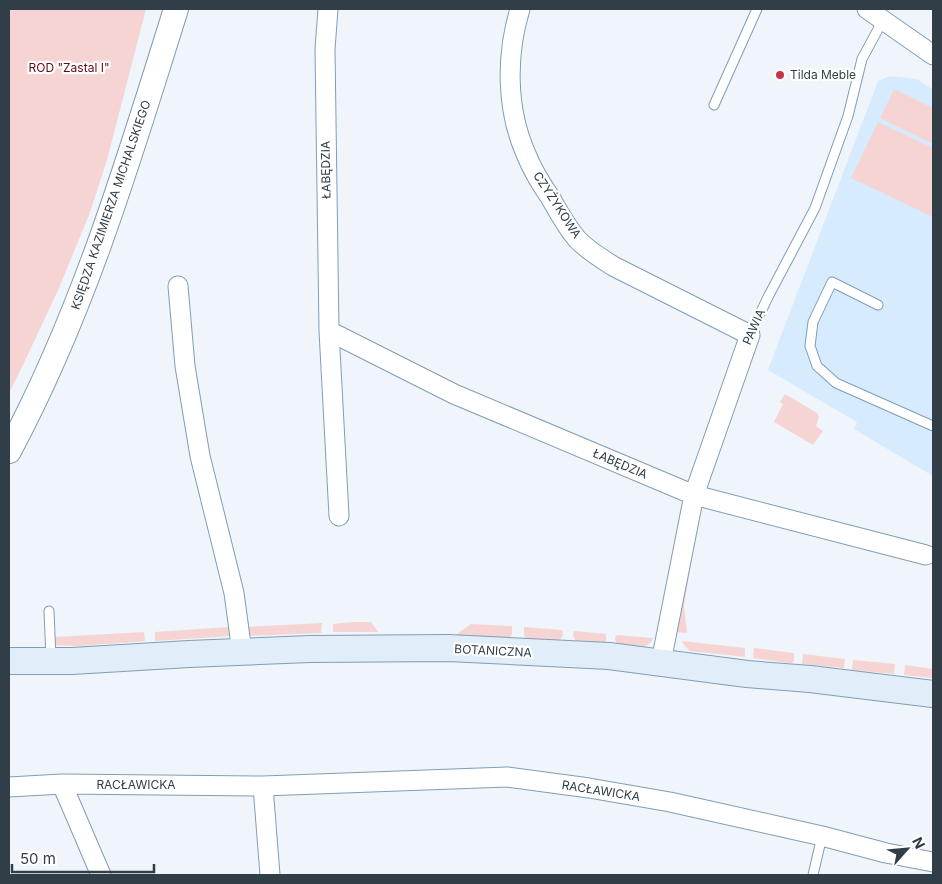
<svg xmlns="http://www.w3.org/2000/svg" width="942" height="884" font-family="Inter,sans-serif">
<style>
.built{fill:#d6ebfe}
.green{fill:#f6d4d4}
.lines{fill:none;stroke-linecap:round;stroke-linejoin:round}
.service-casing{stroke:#819db5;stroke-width:11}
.minor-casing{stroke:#819db5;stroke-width:21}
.tertiary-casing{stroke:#819db5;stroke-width:26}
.secondary-casing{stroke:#819db5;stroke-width:28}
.service{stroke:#fff;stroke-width:9}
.minor{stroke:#fff;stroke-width:19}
.tertiary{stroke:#fff;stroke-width:24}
.secondary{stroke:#e1eef9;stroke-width:26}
.poi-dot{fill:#c53546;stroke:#fff;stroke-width:2}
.labels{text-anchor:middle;stroke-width:4.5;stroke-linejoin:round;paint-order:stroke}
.park-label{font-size:12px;fill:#5f0a18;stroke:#fff}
.poi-label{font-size:12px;fill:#313d47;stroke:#fff;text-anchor:start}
.street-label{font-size:12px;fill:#313d47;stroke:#fff}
</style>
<rect width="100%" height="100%" fill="#eff5fa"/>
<!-- built -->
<path class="built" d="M890 76 917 79 933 90V476L854 429 857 422 768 370 878 81Z"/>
<!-- green -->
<path class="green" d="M9 9H146L107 160 89 215 59 288 23 365 9 393Z
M894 89 933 108V138L931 143 880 118Z
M878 122 933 148V217L851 178Z
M785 394 817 413 819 417 816 426 823 431 813 445 774 422 783 404 780 402Z
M699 515 684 606 687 633 676 632Z
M353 622H371L378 632H333V624Z
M322 623 321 633 246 636 245 627Z
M471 624 512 626V634L510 638 450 639Z
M229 627 231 628 232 636 155 641V632Z
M524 627 562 630 563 635 558 642H527L524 635Z
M574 631 606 634V641L604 643 576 641 573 636Z
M144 632 145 641 137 642 78 646 55 645V637Z
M617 635 653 638C651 643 649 645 644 646L616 644 615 638Z
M682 641 745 648V657L690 651 684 645Z
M754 648 794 653V661L792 663H789L753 658Z
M803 654 845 659 844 668H843L802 664Z
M853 660 895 664 894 674 852 670Z
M905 665 933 669V678L904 675Z"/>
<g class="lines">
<defs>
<path id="service" d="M714 105 757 9
M878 305 832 282 813 322 810 346 817 366 836 383 933 426
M750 335 768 297 815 208 848 116 862 59 883 20
M49 611 51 658
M813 875 822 836"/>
<path id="minor" d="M328 9 325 49 329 331 339 516
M520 9C506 55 506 109 526 154 532 169 541 184 550 197 558 211 566 226 577 239 587 250 601 258 613 266L750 335 694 495 661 662
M867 9 933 55
M178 286 185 366 200 456 234 593 242 652
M329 331 454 394 694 495 926 555
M62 784 101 875
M263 786 270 875
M9 787 62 784 263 786 507 777 589 788 670 802 822 836 886 853 933 862"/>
<path id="tertiary" d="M9 451C84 311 129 159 176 9"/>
<path id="secondary" d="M9 661H72L189 654 310 649 448 648 609 656 747 674 810 679 933 694"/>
</defs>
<!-- service casing -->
<use href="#service" class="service-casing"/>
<!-- minor casing -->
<use href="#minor" class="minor-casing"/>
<!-- tertiary casing -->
<use href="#tertiary" class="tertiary-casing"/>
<!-- secondary casing -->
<use href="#secondary" class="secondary-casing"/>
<!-- service -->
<use href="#service" class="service"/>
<!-- minor -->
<use href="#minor" class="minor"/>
<!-- tertiary -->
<use href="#tertiary" class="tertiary"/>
<!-- secondary -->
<use href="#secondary" class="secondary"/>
</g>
<!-- markers -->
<circle class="poi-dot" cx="780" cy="75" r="5"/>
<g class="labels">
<!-- park labels -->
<g class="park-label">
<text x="69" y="72">ROD "Zastal I"</text>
</g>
<!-- poi labels -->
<g class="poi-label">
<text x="790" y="79">Tilda Meble</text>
</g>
<!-- street labels -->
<g class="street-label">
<text transform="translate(326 170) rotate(-91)" y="4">ŁABĘDZIA</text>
<text transform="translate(111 205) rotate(-71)" y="4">KSIĘDZA KAZIMIERZA MICHALSKIEGO</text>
<text transform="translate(557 205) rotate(57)" y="4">CZYŻYKOWA</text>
<text transform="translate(754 327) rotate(-66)" y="4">PAWIA</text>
<text transform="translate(620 464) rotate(23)" y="4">ŁABĘDZIA</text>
<text transform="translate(493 651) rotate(3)" y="4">BOTANICZNA</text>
<text x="136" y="789">RACŁAWICKA</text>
<text transform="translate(601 791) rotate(9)" y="4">RACŁAWICKA</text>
</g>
</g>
<!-- border -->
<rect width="942" height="884" fill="none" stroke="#313d47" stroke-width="20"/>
<!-- north arrow -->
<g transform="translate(907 849) rotate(63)" stroke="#ffffff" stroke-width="4" paint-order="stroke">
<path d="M0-4L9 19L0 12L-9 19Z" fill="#313d47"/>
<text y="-8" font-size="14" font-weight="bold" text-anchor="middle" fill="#313d47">N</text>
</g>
<!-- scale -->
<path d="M12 864v8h142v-8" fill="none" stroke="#313d47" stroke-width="2.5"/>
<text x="20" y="864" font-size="15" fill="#313d47" stroke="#ffffff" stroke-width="4" paint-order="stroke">50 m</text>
</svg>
